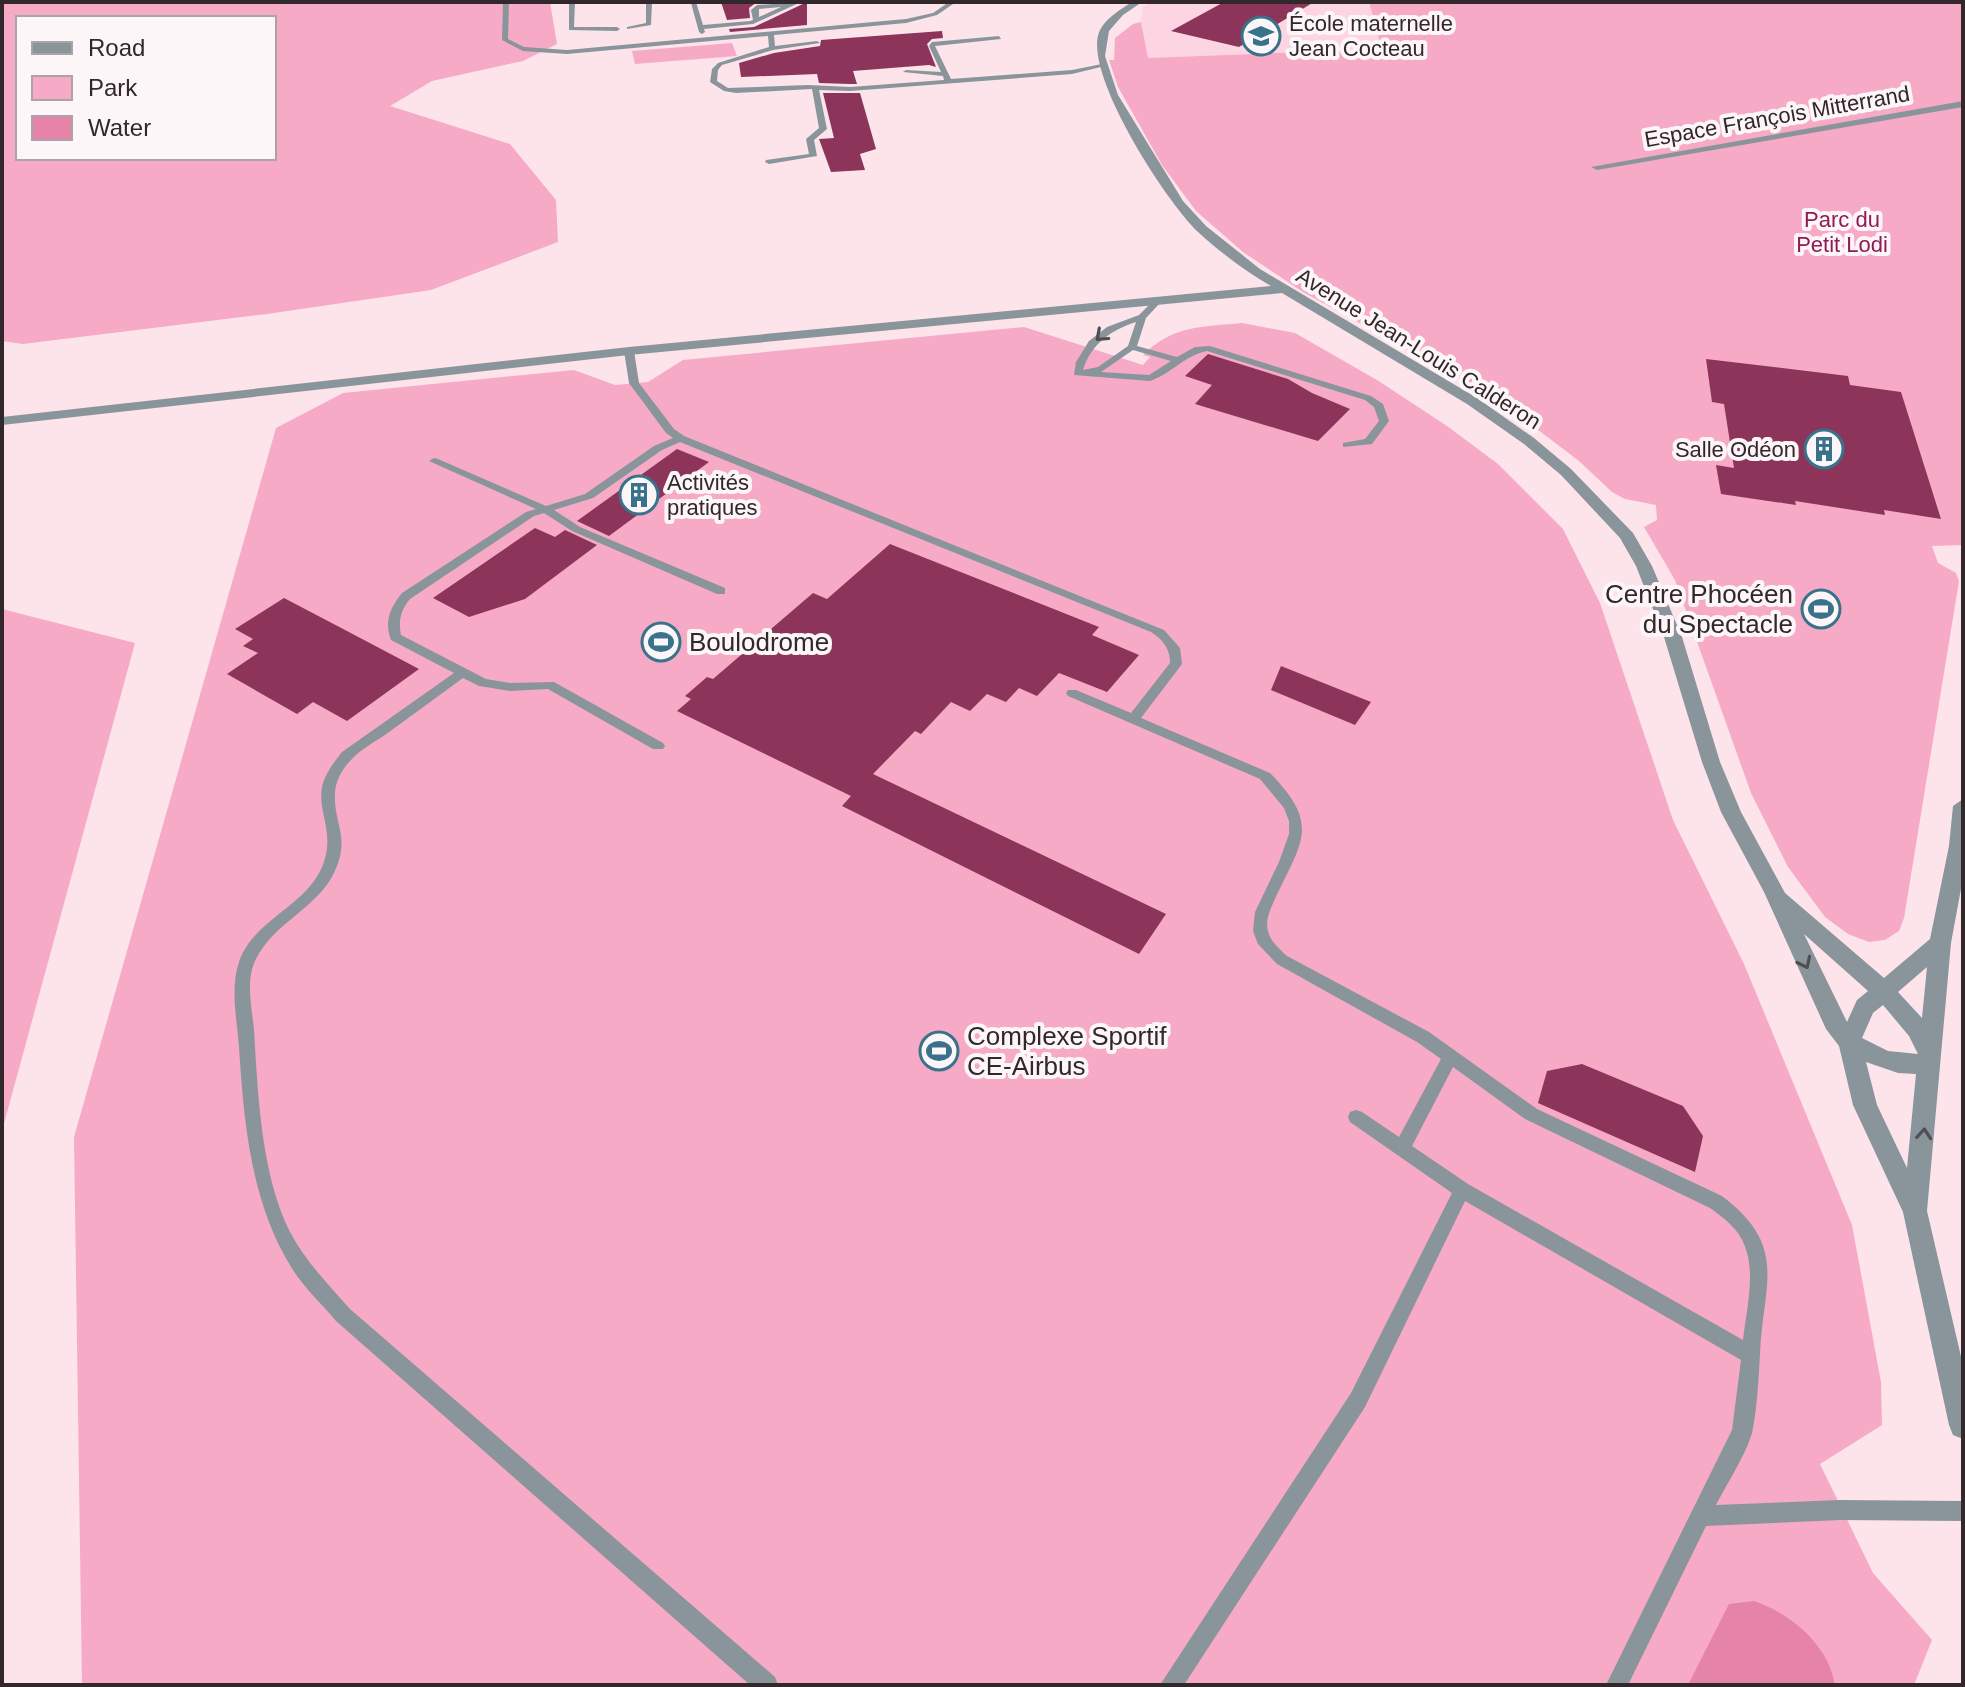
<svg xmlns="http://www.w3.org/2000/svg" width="1965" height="1687" font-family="Helvetica,sans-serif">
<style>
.built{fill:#fdd5e2}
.green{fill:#f6aac5;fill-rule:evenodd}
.water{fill:#e583a8}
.building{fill:#8d345a}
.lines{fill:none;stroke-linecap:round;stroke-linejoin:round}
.service{fill:#89959b;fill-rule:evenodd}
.pedestrian{fill:#89959b;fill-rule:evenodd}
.minor{fill:#89959b;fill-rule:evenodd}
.oneway{stroke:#504e52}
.labels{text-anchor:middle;stroke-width:8;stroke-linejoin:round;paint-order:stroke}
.far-poi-label{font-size:22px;fill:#32272a;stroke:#fdf6f8;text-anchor:start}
.far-street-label{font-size:22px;fill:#32272a;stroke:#fdf6f8}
.far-park-label{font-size:22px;fill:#8e1b53;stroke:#fdf6f8}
.poi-label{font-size:26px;fill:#32272a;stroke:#fdf6f8;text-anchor:start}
</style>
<rect width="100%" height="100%" fill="#fde4eb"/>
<!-- built -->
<path class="built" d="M1151 2H1369L1383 49 1147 58 1141 22 1143 7Z"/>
<!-- green -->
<path class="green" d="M2 2H550L557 44 523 61 432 81 390 106 510 144 556 200 558 242 431 290 267 314 23 344 2 341ZM18 18H274V158H18Z
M1369 2H1963V545L1932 546 1938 563 1956 573 1959 581 1904 918 1899 931 1885 940 1869 942 1848 934 1825 917 1788 867 1751 793 1675 580 1644 527 1657 520 1656 505 1625 499 1612 492 1579 461 1521 417 1442 368 1303 292 1243 252 1196 211 1162 165 1118 87 1109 60H1114L1115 38 1133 24 1141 22 1148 58 1382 49Z
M732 43 737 56 635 64 632 51Z
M1242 323 1295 333 1377 380 1447 426 1498 464 1563 529 1600 603 1673 820 1744 964 1852 1225 1881 1382 1882 1425 1820 1464 1873 1573 1932 1640 1914 1685H82L74 1137 276 428 343 393 574 370 615 385 648 382 683 360 1024 327 1143 365 1150 357 1143 355C1173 325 1202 327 1242 323Z
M2 609 135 643 2 1131Z"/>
<!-- water -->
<path class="water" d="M1754 1601C1791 1614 1828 1644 1835 1685H1688L1729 1604Z"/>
<!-- building -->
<path class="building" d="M721 2H757L749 8 750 18 727 20Z
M807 2V25L730 32 729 29 754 27Z
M1224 2H1314L1239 47 1171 31Z
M942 31 943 38 932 39 927 44 936 67 929 65 853 71 857 84H850L819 83 817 74 741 77 739 63 774 53 820 46 821 40Z
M823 93H860L876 149 860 154 865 170 831 172 819 139 834 138Z
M1208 354 1288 379 1312 393 1350 409 1318 441 1195 404 1212 385 1185 376Z
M1706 359 1848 376 1850 385 1901 392 1941 519 1884 510 1885 515 1795 501 1796 505 1721 494 1716 465 1734 468 1724 404 1712 402Z
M677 449 709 462 609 536 577 521Z
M535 528 555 537 565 530 597 545 525 599 469 617 433 598Z
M890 544 1099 627 1092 635 1139 655 1107 692 1059 673 1037 696 1019 688 1006 702 987 694 970 711 951 702 921 734 915 731 873 774 1166 914 1139 954 842 806 851 796 677 711 691 699 685 696 707 677 713 679 813 593 827 599Z
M284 598 347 631 419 669 347 721 313 702 297 714 227 674 258 653 243 646 253 639 235 629Z
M1281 666 1371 702 1355 725 1271 690Z
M1582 1064 1683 1106 1703 1136 1695 1172 1538 1103 1547 1071Z"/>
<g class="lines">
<!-- service -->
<path class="service" d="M503 2H509L508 39 524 47 567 50 906 19 933 13 949 2H956L937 15 906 23 774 35 775 46 817 41 820 43 773 50 722 65 718 70 717 81 728 88 808 85 850 87 944 80 943 76 903 72 906 70 941 72 929 46 932 42 999 36 1001 39 935 46 951 79 1072 70 1102 64 1105 66 1072 74 850 91 819 90 827 129 814 140 817 156 769 164 765 162 766 160 809 154 806 139 819 128 812 89 736 93 724 91 710 82 712 69 718 63 769 47 768 36 567 54 523 51 502 40Z
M569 2H575L574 27H617L620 29 617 31 569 30Z
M646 2H652L651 25 627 29V27L646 23Z
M696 2 703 25 750 21 753 20 751 10 757 5 801 2 753 24 704 29 705 32 702 34 699 32 691 3ZM781 7 759 17V9Z
M1153 301 1160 303 1146 318 1137 346 1177 357 1195 347 1210 346 1371 396 1383 404 1389 421 1372 444 1343 447V443L1365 439 1379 421 1374 407 1365 400 1207 351C1185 355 1171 374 1150 381L1074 375 1076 362 1089 341 1107 327 1139 315ZM1136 322 1128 346 1098 367 1083 370C1091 344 1111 330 1136 322ZM1133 350 1171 361 1149 375 1101 372Z
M629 348 634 351 639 383 674 429 684 436 1164 630 1180 648 1182 664 1141 718 1270 773C1322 826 1301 842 1274 901 1270 910 1265 921 1268 931 1270 941 1280 949 1287 956L1429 1032 1537 1109 1722 1196C1789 1247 1763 1283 1760 1353 1759 1373 1757 1412 1752 1433 1746 1454 1727 1484 1716 1505L1840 1500 1963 1501V1521L1840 1520 1706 1526 1628 1685H1606L1732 1430 1741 1360 1465 1201 1365 1407 1184 1685H1160L1351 1393 1452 1193 1350 1122 1348 1117 1350 1112 1356 1110 1362 1112 1399 1137 1441 1059 1417 1042 1277 964 1258 944 1253 931 1255 912 1279 862 1289 834V821L1284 808 1260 779 1068 696 1066 693 1068 690H1076L1131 713 1170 663C1170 648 1163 640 1151 632L680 442 662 450 593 498 554 510 580 527 725 588V594H717L572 531 544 513 534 516 410 599C401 610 398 620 401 635L486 679 510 683 554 682 663 743 665 746 663 749H653L548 689 510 691 479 686 463 678C437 697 411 716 385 735 374 742 360 750 351 760 343 768 336 780 335 792 333 825 352 837 333 875 315 909 273 924 256 959 245 980 252 1008 254 1030 258 1095 261 1174 290 1232 306 1262 328 1284 350 1309L775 1677 778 1685H750L336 1321C322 1304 305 1289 293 1270 251 1204 244 1124 239 1047 237 1020 230 988 239 962 253 920 305 907 322 867 337 832 315 810 323 783 327 771 335 761 342 752L454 673 391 640C384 621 390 608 402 593L526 512 536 509 429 461 434 458 438 459 546 506 585 494 654 446 673 438 666 433 629 383 624 351ZM1453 1067 1525 1119 1710 1208C1717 1213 1724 1218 1730 1224 1762 1254 1747 1302 1743 1340L1468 1184 1412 1146Z"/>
<!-- pedestrian -->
<path class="pedestrian" d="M1963 101V107L1597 170 1591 167Z"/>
<!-- minor -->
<path class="minor" d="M1132 2H1142L1123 15 1109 31 1105 56 1118 95 1183 201 1206 226 1260 269 1477 398 1534 438 1571 469 1633 533 1652 566 1682 637 1720 762 1741 812 1785 893 1884 978 1930 939 1949 846 1953 806 1963 799V878L1951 943 1927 1211 1963 1365V1439L1953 1435 1949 1425 1903 1212 1853 1105 1839 1046 1826 1029 1764 892 1721 812 1702 762 1664 637 1636 566 1620 538 1561 475 1524 444 1467 404 1282 293 629 355 2 425V417L629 347 1271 286C1245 271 1220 252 1198 232 1167 203 1080 70 1100 30 1106 18 1121 9 1132 2ZM1804 934 1868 991 1857 1000 1847 1022ZM1927 967 1922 1018 1898 992ZM1883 1005 1909 1036 1918 1054 1888 1051 1862 1038 1873 1013ZM1866 1062 1898 1073 1916 1074 1907 1168 1877 1105Z"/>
</g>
<!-- one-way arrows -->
<defs><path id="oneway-chevron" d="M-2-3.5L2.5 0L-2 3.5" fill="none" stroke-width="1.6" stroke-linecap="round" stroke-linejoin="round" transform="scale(2)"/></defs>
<g class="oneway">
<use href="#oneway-chevron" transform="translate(1101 336) rotate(138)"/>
<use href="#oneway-chevron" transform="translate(1805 963) rotate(64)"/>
<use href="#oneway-chevron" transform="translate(1924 1134) rotate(-85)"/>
</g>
<!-- icons -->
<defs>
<symbol id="school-ring" viewBox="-11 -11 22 22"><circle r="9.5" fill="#fdf6f8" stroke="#38728b" stroke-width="1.5"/><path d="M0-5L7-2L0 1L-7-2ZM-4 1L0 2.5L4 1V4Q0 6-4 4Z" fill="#38728b"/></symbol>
<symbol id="building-ring" viewBox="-11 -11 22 22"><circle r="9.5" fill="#fdf6f8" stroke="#38728b" stroke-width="1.5"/><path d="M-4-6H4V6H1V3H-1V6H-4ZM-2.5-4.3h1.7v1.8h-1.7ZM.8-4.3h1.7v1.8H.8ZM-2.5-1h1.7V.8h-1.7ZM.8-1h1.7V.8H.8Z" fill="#38728b"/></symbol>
<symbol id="stadium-ring" viewBox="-11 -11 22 22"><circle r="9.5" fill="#fdf6f8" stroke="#38728b" stroke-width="1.5"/><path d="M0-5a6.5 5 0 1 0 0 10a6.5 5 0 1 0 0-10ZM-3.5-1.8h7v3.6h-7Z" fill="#38728b"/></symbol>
</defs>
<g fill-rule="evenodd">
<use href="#school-ring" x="1239" y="14" width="44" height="44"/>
<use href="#building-ring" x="1802" y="427" width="44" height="44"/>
<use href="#building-ring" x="617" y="473" width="44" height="44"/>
<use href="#stadium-ring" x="1799" y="587" width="44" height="44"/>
<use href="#stadium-ring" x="639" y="620" width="44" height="44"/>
<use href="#stadium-ring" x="917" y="1029" width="44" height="44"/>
</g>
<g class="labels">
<!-- far-poi labels -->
<g class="far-poi-label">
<text x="1289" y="31">École maternelle<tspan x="1289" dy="25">Jean Cocteau</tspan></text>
<text x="1796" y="457" text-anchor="end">Salle Odéon</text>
<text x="667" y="490">Activités<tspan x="667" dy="25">pratiques</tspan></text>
</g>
<!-- far-street labels -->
<g class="far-street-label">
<text transform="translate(1777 116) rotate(-10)" y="8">Espace François Mitterrand</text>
<text transform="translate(1419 348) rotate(32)" y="8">Avenue Jean-Louis Calderon</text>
</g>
<!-- far-park labels -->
<g class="far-park-label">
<text x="1842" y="227">Parc du<tspan x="1842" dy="25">Petit Lodi</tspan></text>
</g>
<!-- poi labels -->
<g class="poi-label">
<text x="1793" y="603" text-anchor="end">Centre Phocéen<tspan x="1793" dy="30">du Spectacle</tspan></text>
<text x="689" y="651">Boulodrome</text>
<text x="967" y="1045">Complexe Sportif<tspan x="967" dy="30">CE-Airbus</tspan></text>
</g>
</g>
<!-- border -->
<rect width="1965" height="1687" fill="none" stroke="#32272a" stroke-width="8"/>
<!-- legend -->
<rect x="16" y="16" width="260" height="144" fill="#fdf6f8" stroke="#aca3a6" stroke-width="2"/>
<rect x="32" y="42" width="40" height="12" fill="#89959b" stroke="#aca3a6" stroke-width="2"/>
<text x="88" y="56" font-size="24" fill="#32272a">Road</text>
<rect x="32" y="76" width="40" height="24" fill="#f6aac5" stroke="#aca3a6" stroke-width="2"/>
<text x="88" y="96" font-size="24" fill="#32272a">Park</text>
<rect x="32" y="116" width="40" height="24" fill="#e583a8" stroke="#aca3a6" stroke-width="2"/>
<text x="88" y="136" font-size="24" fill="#32272a">Water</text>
</svg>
